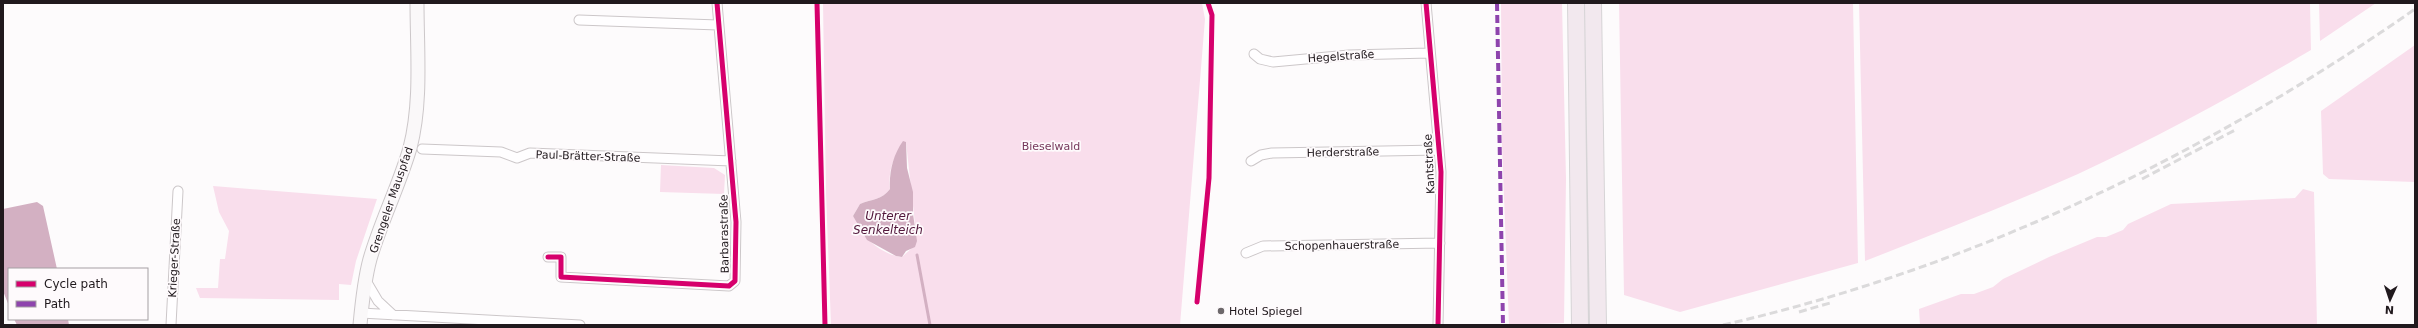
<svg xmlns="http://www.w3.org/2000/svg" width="2418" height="328" font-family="'DejaVu Sans',sans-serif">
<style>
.green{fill:#f9deec;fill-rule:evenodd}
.water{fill:#d3b0c2}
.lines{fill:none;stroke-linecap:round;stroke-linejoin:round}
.stream{stroke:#d3b0c2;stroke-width:3}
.street-casing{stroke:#ccc7c9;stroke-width:11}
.secondary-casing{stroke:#ccc7c9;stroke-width:15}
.highway-casing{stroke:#d6d4d6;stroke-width:18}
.street{stroke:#fffeff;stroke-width:9}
.secondary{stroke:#faf8f9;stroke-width:13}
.highway{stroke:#f2e8ee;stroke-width:16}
.rail{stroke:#dbdadb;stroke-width:3;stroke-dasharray:8 4;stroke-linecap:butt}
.quiet{stroke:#8e44ad;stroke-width:4;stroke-dasharray:8 4;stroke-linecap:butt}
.cycleway-casing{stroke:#fefafc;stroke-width:8}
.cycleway{stroke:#d6006c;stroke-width:5}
.poi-dot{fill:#6d686b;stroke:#fefafc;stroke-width:1.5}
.labels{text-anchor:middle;stroke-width:3.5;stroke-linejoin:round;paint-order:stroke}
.street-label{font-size:11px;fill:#20191d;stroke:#fefafc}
.park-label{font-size:11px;fill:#76385b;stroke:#fefafc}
.poi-label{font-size:11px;fill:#20191d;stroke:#fefafc;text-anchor:start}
.water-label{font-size:12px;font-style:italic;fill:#52173b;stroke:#fefafc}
</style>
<rect width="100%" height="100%" fill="#fdfbfc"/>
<!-- green -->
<path class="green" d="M823 3H1202L1205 19 1180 325H831L826 193ZM906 142 916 233 913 247 902 257C889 256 873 246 864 235 860 230 858 222 853 216L860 204C872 199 882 200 890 189 888 171 893 155 906 142Z
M1501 3H1562L1566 179 1564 323 1509 325 1502 145Z
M1619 3H1853L1858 263 1680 312 1624 295Z
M1859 3H2310L2311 50C2235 95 2158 137 2078 174 2008 205 1937 233 1865 261Z
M2319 3H2376L2320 41Z
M2415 45V182L2329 179 2323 174 2321 111Z
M661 165 714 168 725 175 724 194 660 192Z
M213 186 377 199 356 261 351 285 339 284V300L200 298 196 288H218L220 259H225L229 231 219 212Z
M2303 189 2314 192 2317 325H1920L1919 309 1961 294H1974L1993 287 2003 279 2049 257 2097 237H2106L2123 230 2128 224 2171 204 2295 198Z"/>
<!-- water -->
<path class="water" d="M903 141 906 142 907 168 913 192V214L917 241 915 247 906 251 902 257 896 256 867 240 853 216 860 204C872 199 882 200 890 189 889 172 893 155 903 141Z
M37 202 43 206 57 269H9V306L3 291V209Z
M14 319H68L69 325H17Z"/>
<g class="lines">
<!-- stream -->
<path class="stream" d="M917 255 930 325"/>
<defs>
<path id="street" d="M1426 3 1441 172 1438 325
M579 20 718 25
M1254 54 1260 59 1273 62 1349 55 1429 53
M422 149 501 152 517 158 530 153 731 161
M1251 161 1261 155 1272 153 1439 150
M1246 253 1263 246 1440 243
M548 257H561V277L729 286 735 281 736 222 717 3
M365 279 378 301 393 315
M361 313 580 325
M171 325 178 191"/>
<path id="secondary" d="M360 325C362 303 364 281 370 259 381 221 399 186 410 148 422 102 417 50 417 3"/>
<path id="highway" d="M1576 3 1580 325
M1593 3 1598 325"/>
</defs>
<!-- street casing -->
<use href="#street" class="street-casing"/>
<!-- secondary casing -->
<use href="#secondary" class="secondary-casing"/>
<!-- highway casing -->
<use href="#highway" class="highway-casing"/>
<!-- street -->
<use href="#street" class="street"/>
<!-- secondary -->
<use href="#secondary" class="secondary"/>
<!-- highway -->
<use href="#highway" class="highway"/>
<!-- rail -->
<path class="rail" d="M2142 179 2237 129
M1799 312 1830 303
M1723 325C1972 268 2206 155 2415 9"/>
<!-- quiet -->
<path class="quiet" d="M1497 3 1503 325"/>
<defs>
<path id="cycleway" d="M817 3 825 325
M1426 3 1441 172 1438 325
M548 257H561V277L729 286 735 281 736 222 717 3
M1197 302 1209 178 1212 15 1208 3"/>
</defs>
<!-- cycleway casing -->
<use href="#cycleway" class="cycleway-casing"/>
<!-- cycleway -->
<use href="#cycleway" class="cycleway"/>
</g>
<!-- markers -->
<circle class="poi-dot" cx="1221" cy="311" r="4"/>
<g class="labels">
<!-- street labels -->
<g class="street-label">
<text transform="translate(1341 56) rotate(-4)" y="4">Hegelstraße</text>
<text transform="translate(1343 152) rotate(-1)" y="4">Herderstraße</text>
<text transform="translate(588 156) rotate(2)" y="4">Paul-Brätter-Straße</text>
<text transform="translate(1429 164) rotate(-93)" y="4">Kantstraße</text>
<text transform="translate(391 200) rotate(-71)" y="4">Grengeler Mauspfad</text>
<text transform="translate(724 234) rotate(-91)" y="4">Barbarastraße</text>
<text transform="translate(1342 245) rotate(-1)" y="4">Schopenhauerstraße</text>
<text transform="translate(174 258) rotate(-87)" y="4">Krieger-Straße</text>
</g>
<!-- park labels -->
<g class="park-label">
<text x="1051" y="150">Bieselwald</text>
</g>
<!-- poi labels -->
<g class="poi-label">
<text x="1229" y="315">Hotel Spiegel</text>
</g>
<!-- water labels -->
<g class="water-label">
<text x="888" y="220">Unterer<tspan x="888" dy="14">Senkelteich</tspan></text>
</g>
</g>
<!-- border -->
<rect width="2418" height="328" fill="none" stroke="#20191d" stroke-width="8"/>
<!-- legend -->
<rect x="8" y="268" width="140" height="52" fill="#fefafc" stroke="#a5a0a3"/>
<rect x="16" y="281" width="20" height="6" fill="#d6006c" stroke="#a5a0a3"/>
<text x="44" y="288" font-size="12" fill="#20191d">Cycle path</text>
<rect x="16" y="301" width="20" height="6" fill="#8e44ad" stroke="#a5a0a3"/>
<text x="44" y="308" font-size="12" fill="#20191d">Path</text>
<!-- north arrow -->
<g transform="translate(2390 300) rotate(183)" stroke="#fefafc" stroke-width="3" paint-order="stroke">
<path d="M0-3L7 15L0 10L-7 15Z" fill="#20191d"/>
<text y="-6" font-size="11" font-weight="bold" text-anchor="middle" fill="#20191d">N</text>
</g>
</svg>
